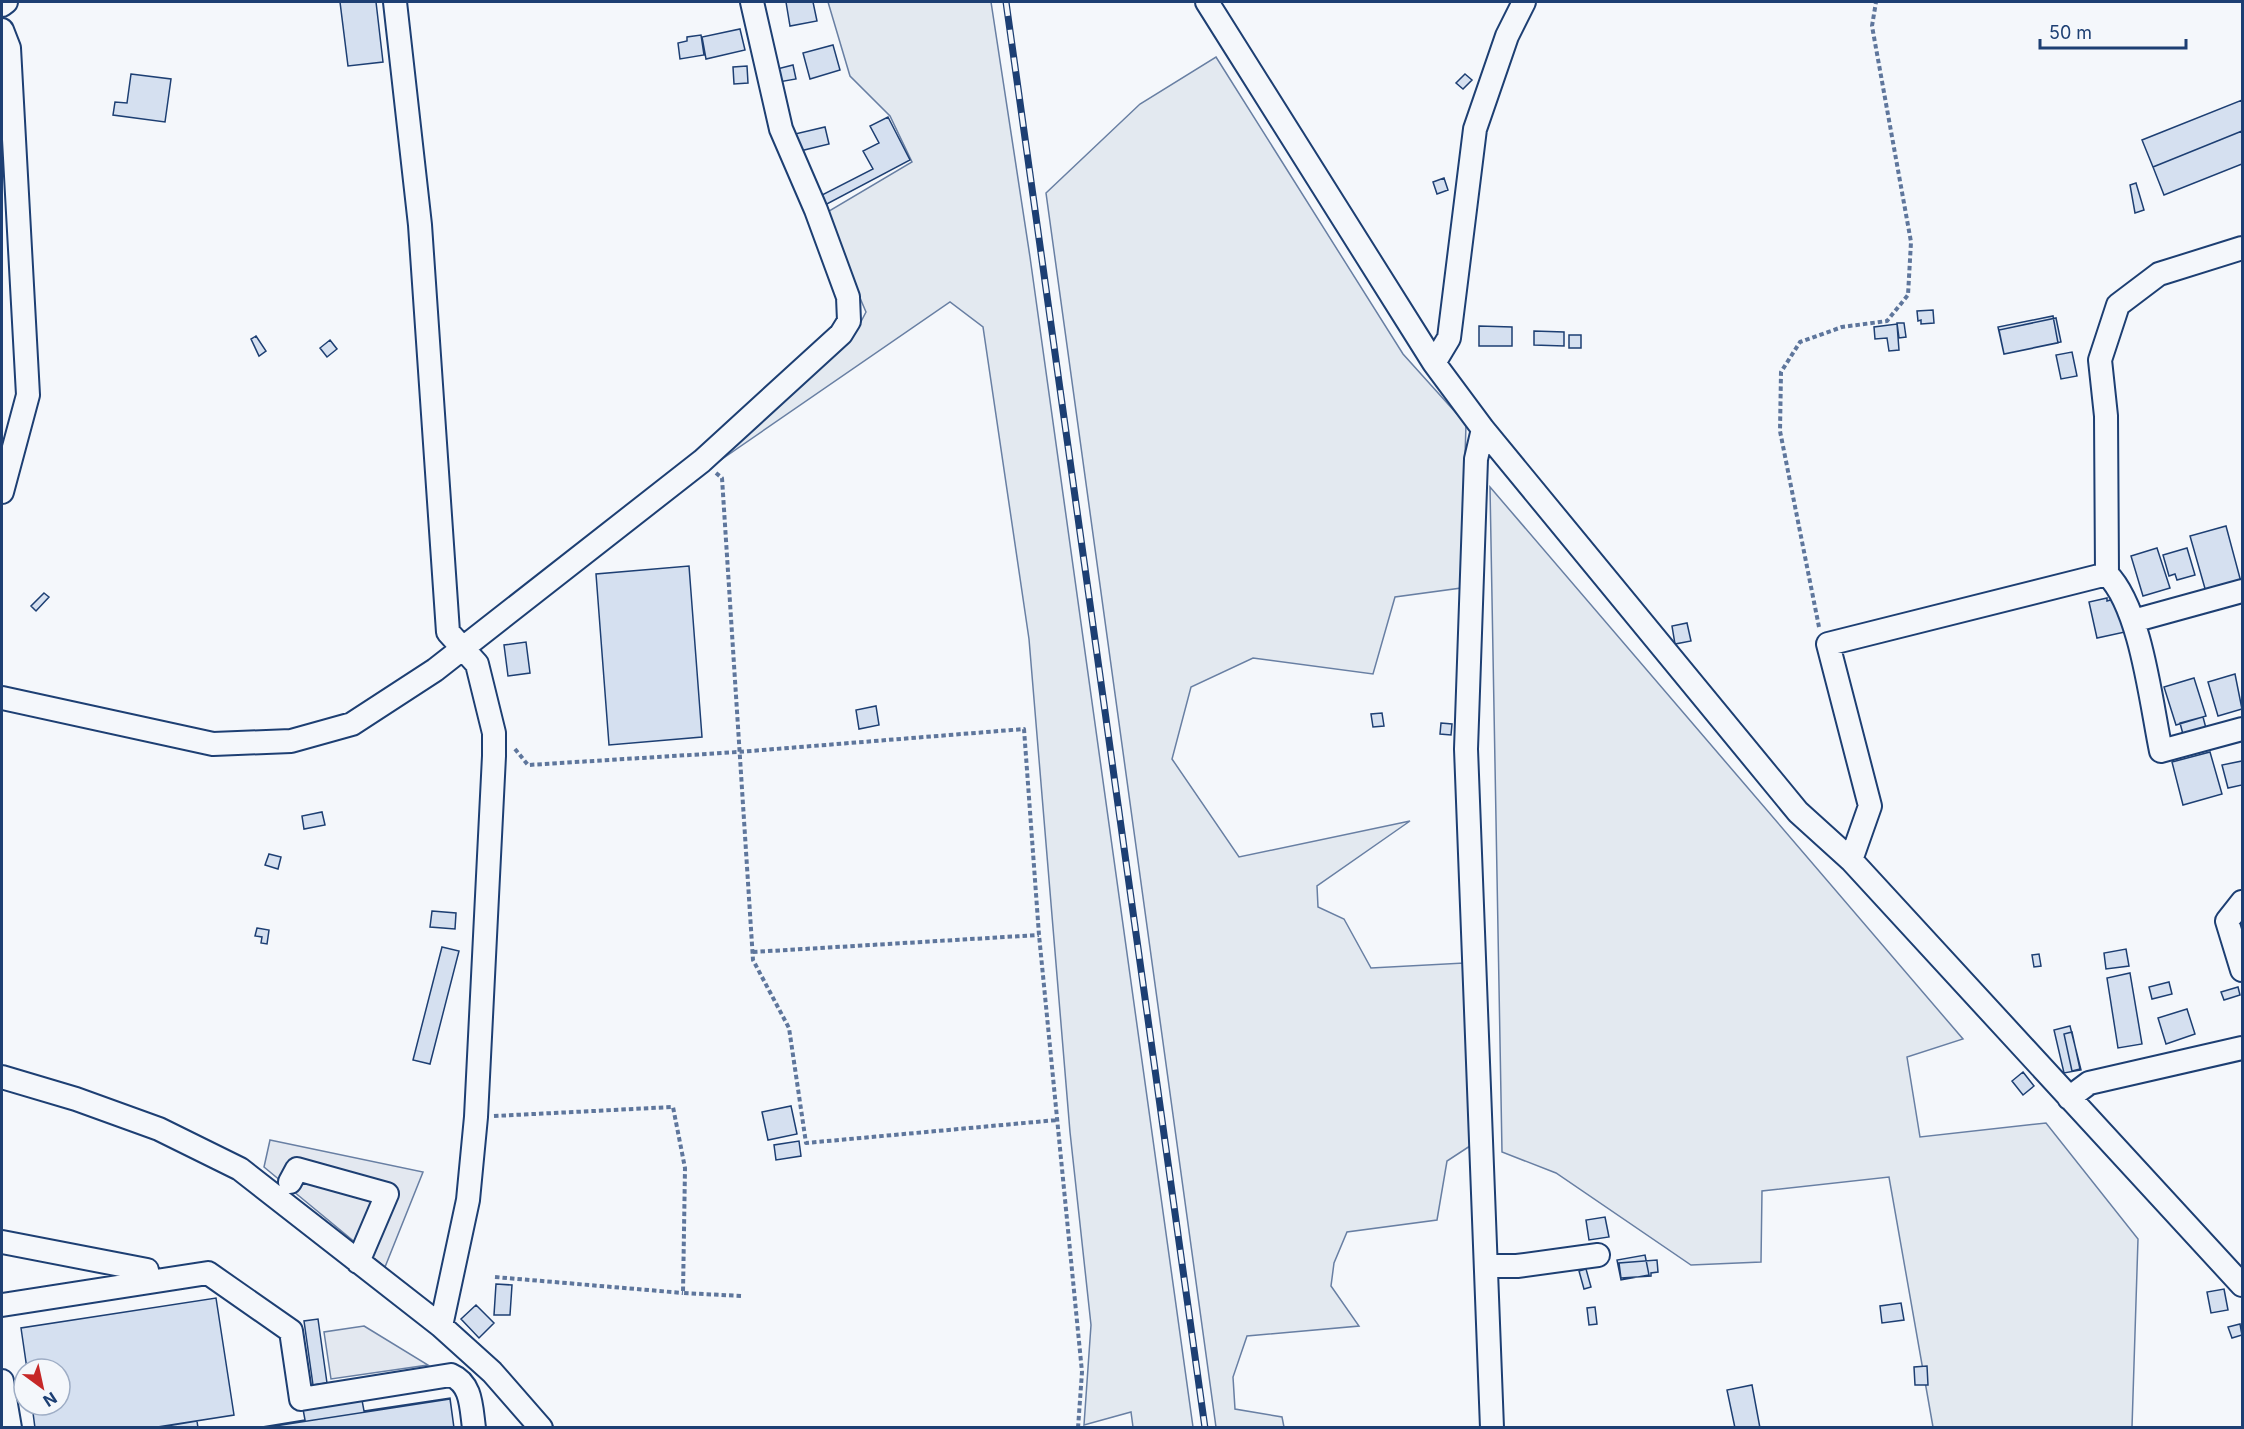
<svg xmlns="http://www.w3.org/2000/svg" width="2244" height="1429" font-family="Inter,sans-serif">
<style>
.green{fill:#e3e9f0;stroke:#687fa3;stroke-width:1.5}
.parking{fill:#e3e8f0;stroke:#687fa3;stroke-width:1.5}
.building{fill:#d5e0f0;stroke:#1d3f73;stroke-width:1.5}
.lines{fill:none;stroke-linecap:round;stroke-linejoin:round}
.minor-casing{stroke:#1d3f73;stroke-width:26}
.path{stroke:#5e769c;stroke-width:4;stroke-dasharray:4.5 3;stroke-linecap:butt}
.minor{stroke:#f4f7fb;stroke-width:22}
.rail-casing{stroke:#1d3f73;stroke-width:7}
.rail{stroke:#f4f7fb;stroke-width:4.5;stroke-dasharray:14;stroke-linecap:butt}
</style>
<rect width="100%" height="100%" fill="#f4f7fb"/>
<!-- green -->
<path class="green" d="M828 2H991L1030 257 1193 1427H1133L1131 1412 1084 1425 1091 1325 1070 1132 1029 639 983 327 950 302 722 459 725 447 856 331 866 312 824 214 912 162 890 116 850 76Z
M1216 57 1403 354 1466 424 1461 588 1395 597 1373 674 1253 658 1191 687 1172 759 1239 857 1410 821 1317 886 1318 907 1344 919 1371 968 1464 963 1470 1146 1447 1161 1437 1220 1347 1232 1334 1263 1331 1286 1359 1326 1247 1336 1233 1377 1235 1409 1282 1417 1284 1427H1216L1046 193 1140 104Z
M1490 487 1963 1039 1907 1057 1920 1137 2046 1123 2138 1239 2132 1427H1933L1889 1177 1762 1191 1761 1262 1691 1265 1556 1173 1502 1152Z"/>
<!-- parking -->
<path class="parking" d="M270 1140 423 1172 385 1267 264 1167Z
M364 1326 428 1365 331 1379 324 1332Z"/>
<!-- building -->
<path class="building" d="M340 2H376L383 62 348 66Z
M786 2H813L817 21 790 26Z
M740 29 745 50 706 59 702 37Z
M701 35 704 55 680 59 678 43 687 41V37Z
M833 45 840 70 810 79 803 53Z
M793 65 796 79 779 82 777 69Z
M747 66 748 83 734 84 733 67Z
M131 74 171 79 165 122 113 115 115 102 127 103Z
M1465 74 1472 80 1463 89 1456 83Z
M2242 100V131L2153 167 2142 140Z
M888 117 910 160 825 205 820 196 873 169 863 151 879 143 870 126Z
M825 127 829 144 800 151 795 134Z
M2242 131V164L2164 195 2153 167Z
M1444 178 1448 190 1437 194 1433 182Z
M2136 183 2144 210 2135 213 2130 185Z
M1933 310 1934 323 1921 324V320L1918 321 1917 311Z
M2053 316 2058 343 2004 354 1998 327Z
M2056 318 2061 342 2004 354 1999 330Z
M1897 323H1904L1906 337 1899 338Z
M1897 324 1899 350 1889 351 1887 338 1875 339 1874 327Z
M1479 326 1512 327V346H1479Z
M1534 331 1564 332V346L1534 345Z
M1569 335H1581V348H1569Z
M256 336 266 351 259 356 251 339Z
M330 340 337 349 327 357 320 348Z
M2072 352 2077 376 2061 379 2056 355Z
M2226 526 2241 582 2206 592 2190 536Z
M2157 548 2170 588 2143 596 2131 556Z
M2187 548 2195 575 2177 580 2175 574 2169 576 2163 555Z
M689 566 702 737 609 745 596 574Z
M44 593 49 597 36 611 31 606Z
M2107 598V601L2114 599 2125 632 2097 638 2089 602Z
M1687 623 1691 641 1675 644 1672 626Z
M526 642 530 673 508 676 504 645Z
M2235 674 2242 709 2218 716 2208 682Z
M2194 678 2206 716 2176 725 2164 687Z
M876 706 879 725 859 729 856 710Z
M1382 713 1384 726 1373 727 1371 714Z
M2203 717 2207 732 2184 738 2180 723Z
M1441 723 1452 724 1451 735 1440 734Z
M2210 752 2222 794 2183 805 2172 762Z
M2242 761V785L2228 788 2222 765Z
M322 812 325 825 304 829 302 816Z
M269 854 281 857 278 869 265 865Z
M432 911 456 913 455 929 430 927Z
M257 928 269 930 267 944 261 943 262 937 255 936Z
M442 947 459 951 430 1064 413 1060Z
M2126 949 2129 966 2106 969 2104 953Z
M2039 954 2041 966 2034 967 2032 955Z
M2130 973 2142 1044 2118 1048 2107 978Z
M2169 982 2172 994 2152 999 2149 987Z
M2238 987 2240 995 2224 1000 2221 992Z
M2187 1009 2195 1034 2166 1044 2158 1018Z
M2070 1026 2081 1070 2064 1073 2054 1030Z
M2072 1032 2080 1069 2072 1071 2064 1034Z
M2023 1072 2034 1086 2023 1095 2012 1081Z
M791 1106 797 1134 768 1140 762 1112Z
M799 1141 801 1156 776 1160 774 1145Z
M1605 1217 1609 1237 1589 1240 1586 1220Z
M1645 1255 1649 1275 1621 1280 1617 1260Z
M1657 1260 1658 1272 1651 1273V1276L1621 1278 1619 1263Z
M1586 1269 1591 1287 1584 1289 1579 1271Z
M496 1284 512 1285 510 1315H494Z
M2224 1289 2228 1310 2211 1313 2207 1292Z
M216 1298 234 1415 151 1428H35L32 1405H60V1369H27L21 1328Z
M1901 1303 1904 1320 1882 1323 1880 1306Z
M476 1305 494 1323 479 1338 461 1319Z
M1595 1307 1597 1324 1589 1325 1587 1308Z
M318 1319 327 1383 313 1385 304 1321Z
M2240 1324 2242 1335 2232 1338 2228 1327Z
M1927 1366 1928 1385H1915L1914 1367Z
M1752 1385 1760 1428H1735L1727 1390Z
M450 1398 454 1428H256L305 1420 303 1409 362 1400 364 1411Z
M450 1399 454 1428H262Z
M197 1421 198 1428H167V1426Z"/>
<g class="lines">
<defs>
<path id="minor" d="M395 2 420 225 448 632 477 664 494 733V756L476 1117 468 1200 441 1326
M1207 2 1434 363
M1524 2 1507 36 1475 129 1449 338 1434 363 1483 429 1798 812 1851 860 2242 1285
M2 5 6 2
M2 30 9 48 28 395 2 492
M2242 248 2159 274 2118 305 2100 360 2106 416 2107 574C2141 608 2151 703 2161 751L2242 729
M1483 429 1476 459 1466 749 1492 1428
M2133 621 2242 591
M2 698 213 744 291 741 352 724 435 670 702 461 841 334 849 321 848 297 816 210 781 129 752 2
M1851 860 1870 806 1828 644 2107 574
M2242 902 2227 921 2242 970
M2 1077 76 1099 159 1129 240 1169 441 1326 492 1372 541 1428
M2069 1098 2089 1083 2242 1048
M290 1182 297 1169 387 1194 358 1262
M2 1242 147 1270 149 1282
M1486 1266H1517L1598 1255
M2 1305 208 1273 291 1331 301 1399 451 1375C472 1384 471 1407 474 1428
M2 1381 10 1428"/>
</defs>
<!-- minor casing -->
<use href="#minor" class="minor-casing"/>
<!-- path -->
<path class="path" d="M716 473 722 478 753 960 789 1028 806 1143 1057 1120
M1819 627 1780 431 1781 372 1800 342 1842 327 1887 321 1908 295 1911 242 1872 26 1876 2
M515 749 528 765 738 752 1024 729 1039 935 1082 1372 1078 1428
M753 952 1039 935
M494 1116 673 1107 685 1168 683 1293 742 1296
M495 1277 683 1293"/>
<!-- minor -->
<use href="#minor" class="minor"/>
<defs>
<path id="rail" d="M1006 2 1205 1428"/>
</defs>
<!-- rail casing -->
<use href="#rail" class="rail-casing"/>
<!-- rail -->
<use href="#rail" class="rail"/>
</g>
<!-- border -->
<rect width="2244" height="1429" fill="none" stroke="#1d3f73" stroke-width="6"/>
<!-- north arrow -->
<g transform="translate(42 1387) rotate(147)"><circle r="28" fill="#f4f7fb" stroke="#9eadc5" stroke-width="1.5"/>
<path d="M0-4.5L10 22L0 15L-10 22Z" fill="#c62828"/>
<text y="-9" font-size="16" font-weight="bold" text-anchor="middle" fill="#1d3f73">N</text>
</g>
<!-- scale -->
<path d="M2040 39v9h146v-9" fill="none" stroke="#1d3f73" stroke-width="3"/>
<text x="2049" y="39" font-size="18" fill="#1d3f73" stroke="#f4f7fb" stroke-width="4.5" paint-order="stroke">50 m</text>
</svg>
